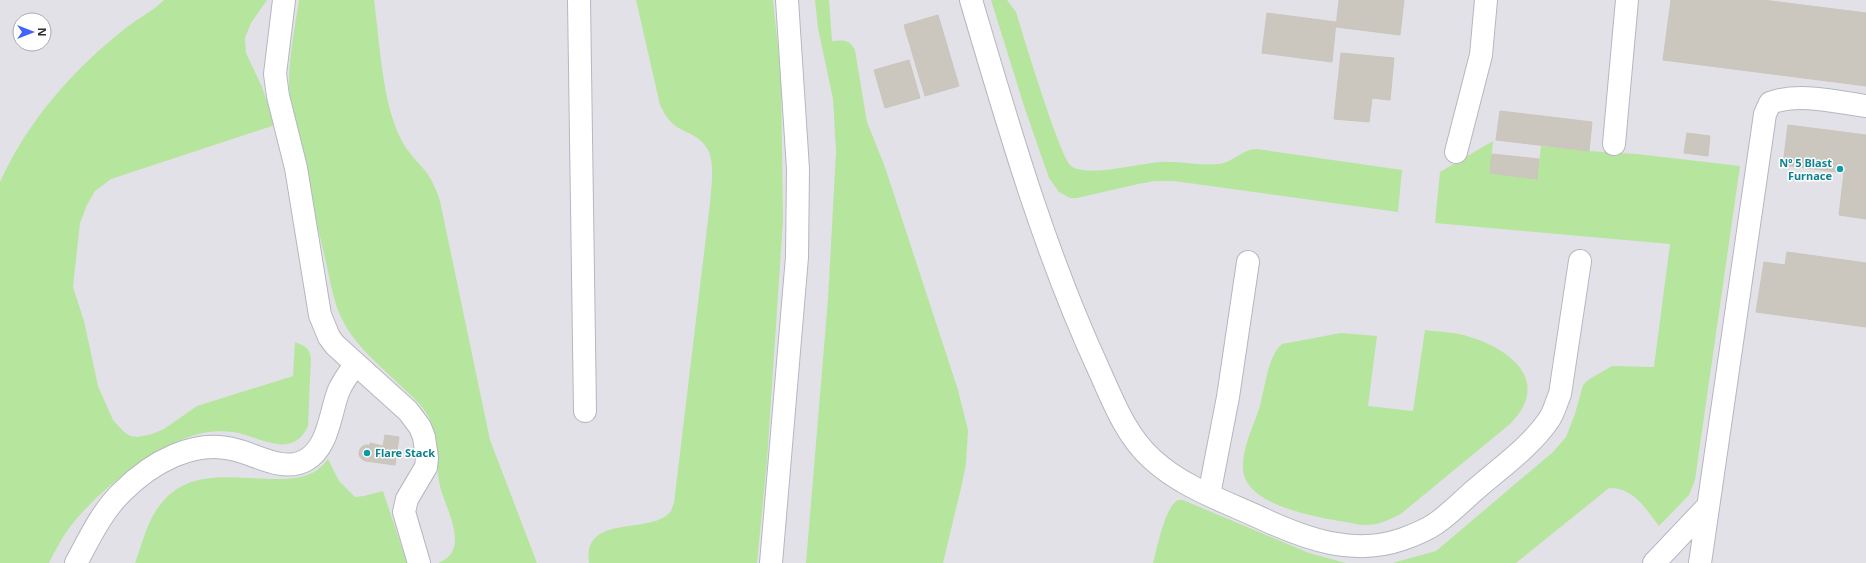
<svg xmlns="http://www.w3.org/2000/svg" width="1866" height="563" font-family="'Noto Sans',sans-serif">
<style>
.industrial{fill:#e3e1e8;fill-rule:evenodd}
.green{fill:#b6e59e}
.building{fill:#cbc7bf;stroke:#cbc5ba}
.lines{fill:none;stroke-linecap:round;stroke-linejoin:round}
.minor-casing{stroke:#b4b7c1;stroke-width:24}
.minor{stroke:#fff;stroke-width:22}
.culture-dot{fill:#0f9aa8;stroke:#fff;stroke-width:1.5}
.labels{text-anchor:middle;stroke-width:3;stroke-linejoin:round;paint-order:stroke}
.culture-label{font-size:11px;font-weight:bold;fill:#0d838f;stroke:#fff;text-anchor:end}
</style>
<rect width="100%" height="100%" fill="#efe9e1"/>
<!-- industrial -->
<path class="industrial" d="M0 0H1866V563H0ZM20 20H44V44H20Z"/>
<!-- green -->
<path class="green" d="M164 0H267L251 23 245 38 246 53 262 87 275 125 111 179 95 191 87 205 80 223 73 287 84 321 98 386 113 420 123 431 130 436 138 437 152 434 164 429 197 406 293 376 295 342C305 346 309 347 311 358L308 426C292 461 259 436 233 432 223 431 212 431 203 433 158 442 90 496 65 534 59 543 54 553 49 563H0V182C28 121 70 73 122 31 136 19 151 13 164 0Z
M299 0H374C380 43 382 104 402 141 408 153 419 163 427 173 433 182 437 191 440 201L490 440 537 563H438C474 550 442 504 439 481 435 460 438 440 430 420 425 408 413 397 404 389 384 369 358 349 344 323 333 304 330 279 325 258 316 220 307 182 299 144 295 124 289 103 289 83 289 55 295 27 299 0Z
M636 0H773L781 77 783 220 767 461 757 563H589C582 512 653 536 671 511 672 509 673 505 674 503L710 203C711 185 717 157 703 143 696 135 685 132 677 127 669 122 664 113 660 105Z
M815 0H829L832 41C844 40 849 39 855 50L867 122 885 167 958 390 968 430 966 464 961 488 943 563H806L828 299 836 152 833 99 818 28Z
M991 0H1007L1016 12C1023 35 1060 157 1071 166 1088 178 1140 163 1161 162 1180 161 1199 166 1218 164 1233 163 1242 149 1257 149L1402 170 1398 212 1174 181H1155L1138 184 1077 198H1070L1059 192 1049 178 1025 109Z
M1493 141 1490 173 1537 179 1541 146 1589 151 1637 154 1740 166 1695 480 1689 495 1659 526C1646 509 1633 487 1609 488L1516 563H1392L1436 551 1553 452 1566 437 1575 414 1583 385 1588 380 1612 366 1654 367 1670 244 1435 223 1440 172Z
M1425 330C1439 332 1456 332 1470 337 1513 350 1551 383 1510 424L1402 513C1389 520 1377 526 1362 525 1332 519 1244 510 1243 468 1242 449 1253 427 1259 409 1265 390 1267 357 1282 344L1341 333 1377 336 1368 406 1413 411Z
M328 459 339 481 355 497 364 496 383 491 407 563H135C142 545 146 525 157 509 187 465 235 480 280 479 292 479 307 477 317 470 321 467 325 463 328 459Z
M1178 500H1183L1309 553 1346 563H1153C1157 549 1165 506 1178 500Z"/>
<!-- building -->
<path class="building" d="M1339 0H1404L1400 35 1336 27Z
M1671 0H1763L1866 13V86L1663 60Z
M1267 13 1336 22 1332 62 1262 53Z
M938 15 959 86 925 96 904 25Z
M1341 53 1394 58 1390 100 1372 98 1369 122 1334 119Z
M909 60 920 98 885 108 874 70Z
M1500 111 1592 122 1589 151 1496 140Z
M1788 125 1866 135V219L1839 215 1844 173 1783 165Z
M1687 133 1710 136 1708 156 1684 153Z
M1492 154 1539 159 1537 179 1490 173Z
M1849 177a9 9 0 1 1 18 0a9 9 0 1 1-18 0Z
M1787 252 1866 263V327L1756 312 1764 262 1785 265Z
M385 435 399 437 395 465 366 461 361 458 359 454 361 448 370 445V443L383 446Z
M359 453a8 8 0 1 1 16 0a8 8 0 1 1-16 0Z"/>
<g class="lines">
<defs>
<path id="minor" d="M284 0 275 74 278 96 296 168 320 315 329 337 335 345 408 411 420 427 424 437 427 458 426 467 407 499 404 512 419 563
M579 0 585 411
M971 0C1008 125 1044 251 1099 370 1113 401 1126 436 1152 459 1183 488 1227 502 1265 520 1309 540 1355 556 1403 539 1414 535 1425 531 1435 524 1449 515 1463 500 1476 489 1500 468 1530 447 1548 421 1554 413 1556 403 1560 394L1580 261
M1614 144 1627 0
M1456 152 1481 55 1486 0
M1209 495 1228 397 1248 262
M76 563C89 539 102 511 122 492 151 463 194 438 236 450 257 455 284 473 306 460 329 447 330 412 339 390 343 381 349 373 355 365
M771 563 797 257 798 169 787 0
M1654 563 1708 506
M1700 563 1765 114 1770 103C1799 92 1836 102 1866 106"/>
</defs>
<!-- minor casing -->
<use href="#minor" class="minor-casing"/>
<!-- minor -->
<use href="#minor" class="minor"/>
</g>
<!-- markers -->
<g class="culture-dot">
<circle cx="1840" cy="169" r="4"/>
<circle cx="367" cy="453" r="4"/>
</g>
<g class="labels">
<!-- culture labels -->
<g class="culture-label">
<text x="1832" y="167">Nº 5 Blast<tspan x="1832" dy="13">Furnace</tspan></text>
<text x="375" y="457" text-anchor="start">Flare Stack</text>
</g>
</g>
<!-- north arrow -->
<g transform="translate(32 32) rotate(90)"><circle r="19" fill="#ffffff" stroke="#ababab"/>
<path d="M0-3L7 15L0 10L-7 15Z" fill="#4264fb"/>
<text y="-6" font-size="11" font-weight="bold" text-anchor="middle" fill="#2e2e2e">N</text>
</g>
</svg>
